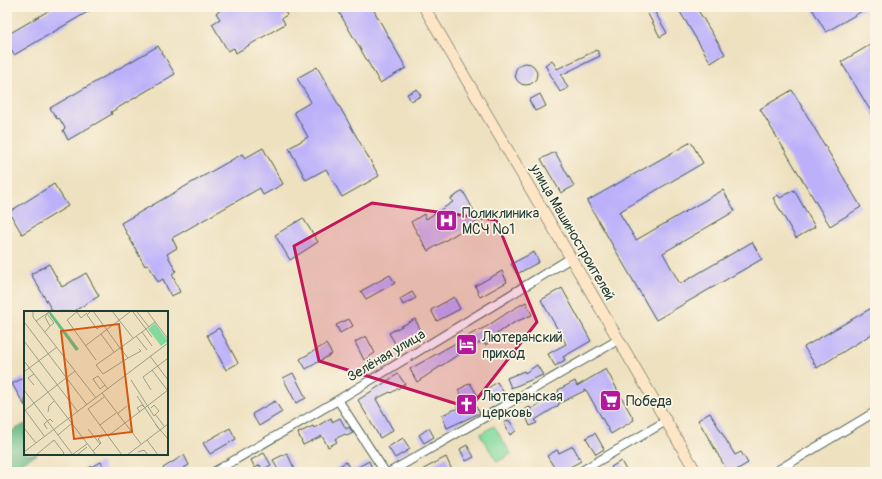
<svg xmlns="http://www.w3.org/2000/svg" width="882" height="479" font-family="Pangolin,sans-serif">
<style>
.green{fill:#82da9e;stroke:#508c69}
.forest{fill:#69ba85;stroke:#447c5c}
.building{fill:#bcb0fa}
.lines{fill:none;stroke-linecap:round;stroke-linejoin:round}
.minor-casing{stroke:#3e5649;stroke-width:10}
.secondary-casing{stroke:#3e5649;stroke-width:12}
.minor{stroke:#fff;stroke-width:8}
.secondary{stroke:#fde5c5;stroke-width:11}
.marked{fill:#c2185b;fill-opacity:0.2;stroke:#c2185b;stroke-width:3;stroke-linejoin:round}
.labels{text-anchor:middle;stroke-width:3.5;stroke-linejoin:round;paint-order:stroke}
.poi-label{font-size:14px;fill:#1f3d34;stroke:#fcf5e5;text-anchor:start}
.street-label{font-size:14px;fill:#1f3d34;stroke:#fcf5e5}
.inset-road{fill:none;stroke:#9b9f88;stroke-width:1}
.view{fill:#d45610;fill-opacity:0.15;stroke:#d45610;stroke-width:2}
.inset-edge{fill:none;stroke:#1f3d34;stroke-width:2}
</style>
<rect width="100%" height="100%" fill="#fcf5e5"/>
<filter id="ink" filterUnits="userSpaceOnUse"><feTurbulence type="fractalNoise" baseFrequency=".025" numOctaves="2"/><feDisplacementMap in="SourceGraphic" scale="8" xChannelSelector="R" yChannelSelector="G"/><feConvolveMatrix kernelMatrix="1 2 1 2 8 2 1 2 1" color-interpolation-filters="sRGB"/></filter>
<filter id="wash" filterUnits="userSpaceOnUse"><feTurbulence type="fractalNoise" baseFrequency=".012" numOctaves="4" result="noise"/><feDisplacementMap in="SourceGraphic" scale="16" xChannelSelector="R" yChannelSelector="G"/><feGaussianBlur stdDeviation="0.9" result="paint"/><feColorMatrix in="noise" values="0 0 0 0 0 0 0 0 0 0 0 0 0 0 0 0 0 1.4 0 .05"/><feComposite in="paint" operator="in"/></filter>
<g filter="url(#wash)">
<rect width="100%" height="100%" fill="#eee1c0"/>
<!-- green -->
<path class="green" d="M494 426 511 454 497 462 480 434Z"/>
<!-- forest -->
<path class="forest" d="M25 424V454H37L7 471V434Z"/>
<g id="blocks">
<!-- building -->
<path class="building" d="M55 7H96L14 55 7 43V35Z
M227 7H282L287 15 282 18 285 24 236 53 234 48 228 51 212 24 220 19 216 13Z
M336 7H372L406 68 380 83Z
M677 7H696L725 54 711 63Z
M811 7H869L826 32Z
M653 9 667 33 660 37 647 12Z
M875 42V118L841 62Z
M158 46 175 74 111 112 112 114 68 140 63 130 65 128 59 118 57 119 50 108Z
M597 50 600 56 561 75 568 88 560 92 545 65 552 60 557 69Z
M515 74a11 11 0 1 1 22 0a11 11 0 1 1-22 0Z
M317 67 379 176 342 197 326 169 306 180 289 148 308 137 294 112 311 102 297 78Z
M417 89 421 96 411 101 407 94Z
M792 90 861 207 830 226 760 109Z
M540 94 546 106 535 111 529 100Z
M691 142 703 163 619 212 636 240 723 190 735 211 663 253 680 284 752 242 762 259 656 320 587 201Z
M263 148 283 184 263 195 260 188 172 238 177 248 167 254 176 271 172 274 180 292 171 296 163 279 158 282 148 264 145 266 121 223 242 154 245 158Z
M555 152 574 186 561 193 541 159Z
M54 184 68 206 22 234 9 212Z
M794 190 815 227 796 238 773 198 778 195 780 198Z
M463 191 479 220 428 251 411 222 424 214 426 219 453 202 450 199Z
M303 218 318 242 290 260 275 235Z
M534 252 539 262 517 274 511 264Z
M49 264 62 287 86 273 99 296 76 310 77 312H53L31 274Z
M502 271 507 282 480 297 475 286Z
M390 275 395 283 366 299 361 291Z
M562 288 591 341 563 357 565 360 555 366 548 354 566 344 541 300Z
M412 292 416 298 403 305 400 299Z
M454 297 460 309 437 321 431 310Z
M526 302 532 315 515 322 492 337 494 340 485 345 483 341 456 356 417 382 410 369 475 332 486 327 510 311Z
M875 306V332L817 368 804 347Z
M349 319 353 326 340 333 336 325Z
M415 319 421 331 396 345 389 333Z
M219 328 238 363 226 370 207 335Z
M366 336 375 353 364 360 355 342Z
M326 344 332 354 306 369 300 359Z
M537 365 543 375 511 388 507 378 524 371 525 373Z
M606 369 634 420 611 434 586 390 558 404 559 405 535 420 537 423 530 426 523 410 530 407 531 409 559 392 558 390 575 381 577 386Z
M293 373 306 398 296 403 283 378Z
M398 374 405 384 391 393 390 392 376 399 393 430 380 438 358 400Z
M23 378 25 382V406L12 384Z
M497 382 504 393 490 402 483 392Z
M470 383 479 398 473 402 480 413 447 428 442 415 458 408 457 406 464 402 458 390Z
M275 401 282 412 259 426 252 414Z
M710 413 735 455 741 452 748 463 733 472H728L698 420Z
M331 418 332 422 340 418 346 429 349 427 353 433 347 436 345 434 335 439 337 442 328 447 322 436 303 445 298 433 313 426 314 428Z
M509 420 516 431 510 435 504 423Z
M230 428 236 439 210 454 203 443Z
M429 428 434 437 424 443 419 435Z
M595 433 604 449 596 454 586 438Z
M403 438 410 449 395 458 388 447Z
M467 445 474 457 466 461 460 449Z
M573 446 581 461 561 472H557L547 456 557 450 559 453Z
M264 453 271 465 262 470 260 465 255 468 251 460Z
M287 453 295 470 279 472 273 460Z
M184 455 189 465 177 472H165L163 468Z
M446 457 452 470 448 472H418Z
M369 461 373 470 369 472H329L346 462 351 471Z
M621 461 627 472H614L611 467Z
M101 462 106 472H80Z"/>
</g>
</g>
<g filter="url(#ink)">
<use href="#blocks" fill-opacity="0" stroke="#3e5649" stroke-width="1"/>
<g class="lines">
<defs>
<path id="minor" d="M338 400 385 472
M214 472 338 400 571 258
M390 472 618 340
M580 472 666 421
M775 472 875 412"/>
<path id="secondary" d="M424 7 696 472"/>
</defs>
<!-- minor casing -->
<use href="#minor" class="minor-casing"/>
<!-- secondary casing -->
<use href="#secondary" class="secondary-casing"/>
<!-- minor -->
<use href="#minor" class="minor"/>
<!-- secondary -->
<use href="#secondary" class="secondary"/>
</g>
</g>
<!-- marked area -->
<path class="marked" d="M372 203 496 220 537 322 470 408 319 361 294 246Z"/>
<!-- icons -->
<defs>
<symbol id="hospital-square" viewBox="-11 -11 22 22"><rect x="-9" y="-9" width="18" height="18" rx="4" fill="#b5179e" stroke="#fcf5e5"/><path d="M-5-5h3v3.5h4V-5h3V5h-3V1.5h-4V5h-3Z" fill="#fff"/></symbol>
<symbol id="hotel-square" viewBox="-11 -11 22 22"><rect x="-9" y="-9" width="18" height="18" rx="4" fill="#b5179e" stroke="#fcf5e5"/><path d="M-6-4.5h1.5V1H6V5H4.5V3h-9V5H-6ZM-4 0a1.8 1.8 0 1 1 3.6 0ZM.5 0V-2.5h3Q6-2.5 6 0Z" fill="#fff"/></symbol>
<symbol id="supermarket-square" viewBox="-11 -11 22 22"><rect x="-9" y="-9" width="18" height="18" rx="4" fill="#b5179e" stroke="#fcf5e5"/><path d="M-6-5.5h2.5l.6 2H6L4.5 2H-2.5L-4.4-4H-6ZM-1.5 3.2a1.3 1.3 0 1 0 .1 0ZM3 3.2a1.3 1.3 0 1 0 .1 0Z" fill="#fff"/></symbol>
<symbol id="church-square" viewBox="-11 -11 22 22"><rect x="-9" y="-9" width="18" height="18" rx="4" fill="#b5179e" stroke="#fcf5e5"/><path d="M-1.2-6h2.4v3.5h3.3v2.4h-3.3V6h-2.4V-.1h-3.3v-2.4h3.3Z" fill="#fff"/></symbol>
</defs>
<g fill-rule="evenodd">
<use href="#hospital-square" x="434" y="208" width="25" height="25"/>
<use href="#hotel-square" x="454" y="332" width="25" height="25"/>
<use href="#supermarket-square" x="598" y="388" width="25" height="25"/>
<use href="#church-square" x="454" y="392" width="25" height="25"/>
</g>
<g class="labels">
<!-- poi labels -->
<g class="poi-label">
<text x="462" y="218">Поликлиника<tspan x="462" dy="16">МСЧ №1</tspan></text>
<text x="482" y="342">Лютеранский<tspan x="482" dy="16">приход</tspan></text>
<text x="482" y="401">Лютеранская<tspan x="482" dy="16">церковь</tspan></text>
<text x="626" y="406">Победа</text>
</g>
<!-- street labels -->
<g class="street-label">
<text transform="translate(573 232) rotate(60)" y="5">улица Машиностроителей</text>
<text transform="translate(386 355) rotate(-31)" y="5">Зелёная улица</text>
</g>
</g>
<!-- overview -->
<g transform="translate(24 311)">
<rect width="144" height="144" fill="#eee1c0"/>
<path d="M131 12 144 30 137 35 124 18Z" fill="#82da9e"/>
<path d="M26 0 55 38 52 40 25 3Z" fill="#69ba85"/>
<path class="inset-road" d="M9 0V6L72 87M54 0 43 9 72 49M67 0 63 4 73 18 78 14 79 16M69 0 83 19 96 37 104 47 79 63 72 54 82 47 96 37 118 21 131 11M88 0 109 27M123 0 144 28M53 1 57 7 63 2M109 1 128 26M113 1 125 16M24 4 30 12 26 15M12 10 25 1M1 12 63 94M21 21 26 15 21 6 26 0M118 21 128 35M77 23 90 41M112 25 123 39M0 30 54 101M61 35 106 1M126 45 144 69M104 47 117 40 115 38M0 50 72 144M128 59 144 80M0 61 33 36M107 69 130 105 135 100 130 94 127 97M10 74 4 67 10 63M81 74 76 78 69 68 74 65 84 78M0 79 49 144M127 79 119 66 143 48M78 82 117 133M113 85 135 118M80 86 64 98 98 144M1 99 21 126M0 100 51 60M24 101 25 95 30 90M116 101 113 97 118 94 121 97M93 103 103 95M131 103 140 115M131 113 144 128M76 114 92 102M0 117 12 132M23 118 20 113 26 108 29 111M64 118 76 133M34 124 47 113M84 125 144 79M123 129 134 144M69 140 77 132 74 128 79 124M0 141 144 32M114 141 120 139 124 144M49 143 63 133M12 144 30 129 40 142 38 144M53 144 63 136M103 144 144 113"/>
<path class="view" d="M95 13 108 121 50 128 37 20Z"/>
<rect width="144" height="144" class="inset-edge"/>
</g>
<!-- margin -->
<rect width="882" height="479" fill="none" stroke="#fcf5e5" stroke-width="24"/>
</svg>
